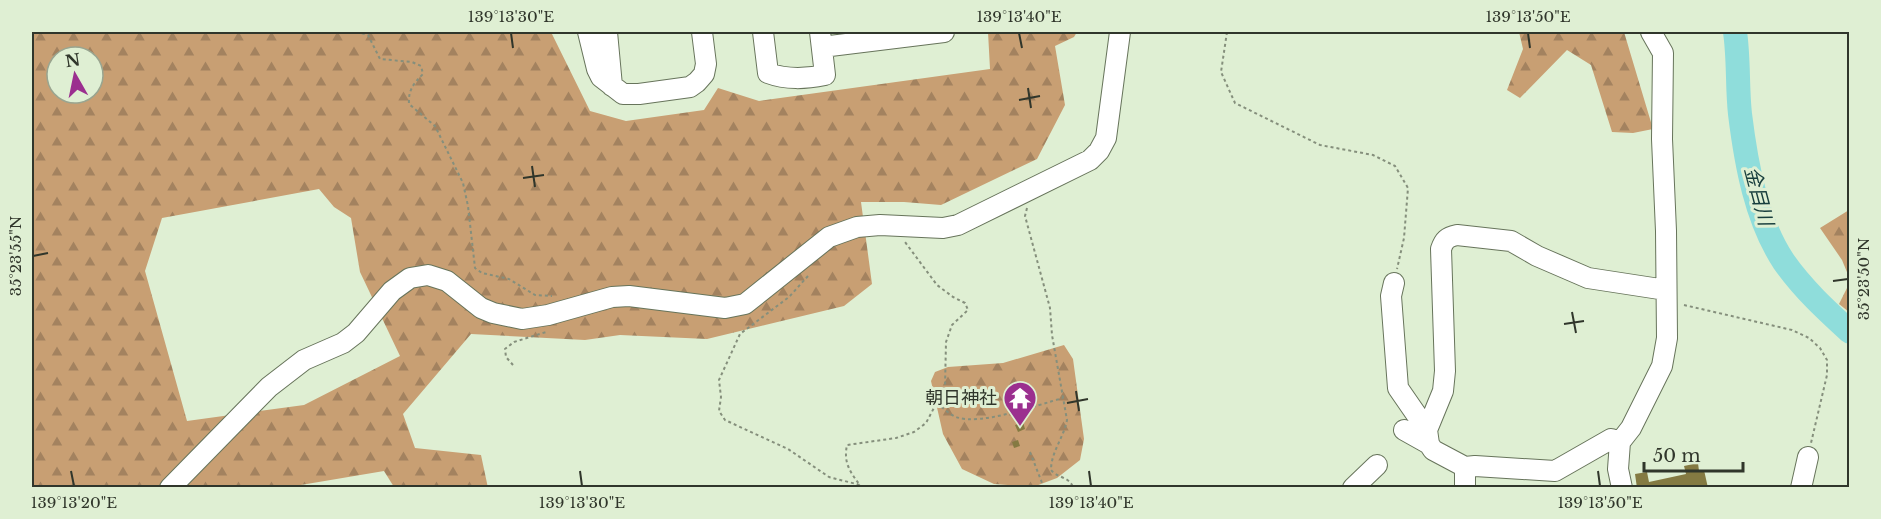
<svg xmlns="http://www.w3.org/2000/svg" width="1881" height="519" font-family="'Libre Baskerville','Noto Sans JP',serif">
<style>
.forest{fill:url(#forest-firs);fill-rule:evenodd}
.lines{fill:none;stroke-linecap:round;stroke-linejoin:round}
.river{stroke:#8fdddb;stroke-width:24}
.building{fill:#847a42}
.minor-casing{stroke:#67745b;stroke-width:22}
.path{stroke:#858f7c;stroke-width:2;stroke-dasharray:3 3;stroke-linecap:butt}
.minor{stroke:#fff;stroke-width:20}
.ticks{fill:none;stroke:#30362b;stroke-width:2}
.labels{text-anchor:middle;stroke-width:6;stroke-linejoin:round;paint-order:stroke}
.poi-label{font-size:18px;fill:#30362b;stroke:#dfefd3;text-anchor:end}
.water-label{font-size:20px;font-style:italic;fill:#183e3d;stroke:#dfefd3}
.neatline{fill:none;stroke:#30362b;stroke-width:2}
.ticks-label{font-size:15px;text-anchor:middle;fill:#30362b}
</style>
<defs>
<pattern id="forest-firs" width="22" height="20" patternUnits="userSpaceOnUse" patternTransform="scale(1.5)"><rect width="22" height="20" fill="#c89f73"/><path d="M5 1l3.5 6h-7zM16 11l3.5 6h-7z" fill="#a3825f"/></pattern>
</defs>
<rect width="100%" height="100%" fill="#dfefd3"/>
<!-- forest -->
<path class="forest" d="M32 32H551L590 111 626 121 704 110 718 88 759 101 990 69 988 32H1077L1074 37 1055 46 1065 105 1037 159 941 205 904 202H861L872 284 844 306 707 339 620 335 585 340 471 334 403 414 415 448 481 455 488 488 394 487 384 471 289 487H32ZM57 57H93V93H57ZM319 189 334 207 351 218 360 272 400 356 304 405 187 421 145 271 162 218Z
M1519 32H1624L1653 129 1633 133 1612 132 1591 65 1567 50 1520 98 1507 90 1523 49Z
M1849 210V277L1842 260 1820 228Z
M1849 284V312L1839 304Z
M1064 345 1073 359 1084 439 1080 460 1057 478 1033 487 994 484 962 469 943 434 931 381 935 372 948 367 1003 363Z"/>
<g class="lines">
<!-- river -->
<path class="river" d="M1735 32C1739 59 1737 87 1740 114 1746 163 1756 220 1784 262 1803 289 1826 310 1850 332"/>
</g>
<!-- building -->
<path class="building" d="M1023 422 1025 429 1018 432 1015 425Z
M1018 440 1020 446 1014 448 1012 442Z
M1698 463 1699 471 1704 470 1708 488H1637L1635 474 1647 472 1649 482 1686 474 1684 466Z"/>
<g class="lines">
<defs>
<path id="minor" d="M588 32 597 69 601 77 623 94H639L690 87 697 82 704 74 706 64 702 32
M607 32 612 86
M763 32 768 73C787 80 805 79 825 75L820 32
M822 47 944 32
M1394 283 1391 296 1398 388 1427 430 1429 444 1433 450 1465 467 1475 466 1555 471 1611 439 1620 442
M1404 430 1429 444
M1427 430 1443 391 1445 371 1441 249C1444 240 1447 237 1457 235L1511 241 1537 256 1588 278 1666 290
M1465 467V488
M170 488 269 387 304 360 343 343 356 333 392 291 410 278 428 275 447 281 481 308 493 313 522 319 548 315 612 297 629 296 725 308 745 304 829 237 857 227 880 225 943 228 958 225 1090 160 1099 151 1106 138 1120 32
M1353 488 1377 465
M1622 488 1618 469 1620 442 1631 428 1662 366 1667 338 1666 231 1662 139 1663 53 1651 32
M1801 488 1808 457"/>
</defs>
<!-- minor casing -->
<use href="#minor" class="minor-casing"/>
<!-- path -->
<path class="path" d="M338 32H357L368 35 380 59 412 62 421 66 423 74C414 83 408 90 409 104L435 126 463 183 468 206 475 268 482 273 509 279 535 295 552 296
M1227 32 1221 72 1235 103 1320 145 1373 155 1395 166 1408 188 1404 238 1397 269
M1027 208 1025 216 1050 308 1052 335 1067 420C1064 437 1051 452 1051 470 1056 477 1068 477 1072 485L1070 488
M808 276 789 297 740 334 719 380 721 397 719 411 725 420 788 449 829 477 860 485
M1684 305 1792 330 1809 338 1820 348 1827 360V375L1811 443
M513 365 506 357 505 349 514 342 546 332
M937 403C943 408 949 414 956 417 981 426 1037 405 1063 398
M1030 452 1044 488
M862 488C851 473 843 464 847 445L896 438 914 432 926 423 945 387 946 342 952 325 968 310 965 303 953 297 937 285 905 242"/>
<!-- minor -->
<use href="#minor" class="minor"/>
</g>
<!-- ticks -->
<path class="ticks" d="M511 33 513 48M1019 33 1022 48M1528 33 1530 48M1028 88 1031 108M1019 100 1040 96M532 166 535 187M523 178 544 175M33 256 48 253M1833 281 1848 279M1572 312 1576 333M1564 324 1584 321M1076 391 1079 411M1067 403 1088 399M71 471 74 486M580 471 582 486M1089 471 1091 486M1598 471 1600 486"/>
<!-- icons -->
<defs>
<symbol id="temple-pin" viewBox="-11 -11 22 30"><path d="M0 17L-7.5 6A9.5 9.5 0 1 1 7.5 6Z" fill="#9b2f8f" stroke="#dfefd3"/><path d="M0-6L5-2H3V0L6.5 2.5H4V6H1.5V3h-3V6H-4V2.5H-6.5L-3 0V-2H-5Z" fill="#fff"/></symbol>
</defs>
<g fill-rule="evenodd">
<use href="#temple-pin" x="1001" y="379" width="38" height="52"/>
</g>
<g class="labels">
<!-- poi labels -->
<g class="poi-label">
<text x="997" y="404">朝日神社</text>
</g>
<!-- water labels -->
<g class="water-label">
<text transform="translate(1759 196) rotate(75)" y="7">金目川</text>
</g>
</g>
<!-- border -->
<rect width="1881" height="519" fill="none" stroke="#dfefd3" stroke-width="66"/>
<!-- north arrow -->
<g transform="translate(75 75) rotate(351)"><circle r="28" fill="#dfefd3" stroke="#99a590" stroke-width="1.5"/>
<path d="M0-4.5L10 22L0 15L-10 22Z" fill="#9b2f8f"/>
<text y="-9" font-size="16" font-weight="bold" text-anchor="middle" fill="#30362b">N</text>
</g>
<!-- scale -->
<path d="M1644 462v9h99v-9" fill="none" stroke="#30362b" stroke-width="3"/>
<text x="1653" y="462" font-size="18" fill="#30362b" stroke="#dfefd3" stroke-width="4.5" paint-order="stroke">50 m</text>
<rect x="33" y="33" width="1815" height="453" class="neatline"/>
<g class="ticks-label">
<text x="511" y="22">139°13'30"E</text>
<text x="1019" y="22">139°13'40"E</text>
<text x="1528" y="22">139°13'50"E</text>
<text transform="translate(16 256) rotate(-90)" y="5">35°23'55"N</text>
<text transform="translate(1864 279) rotate(-90)" y="5">35°23'50"N</text>
<text x="74" y="508">139°13'20"E</text>
<text x="582" y="508">139°13'30"E</text>
<text x="1091" y="508">139°13'40"E</text>
<text x="1600" y="508">139°13'50"E</text>
</g>
</svg>
